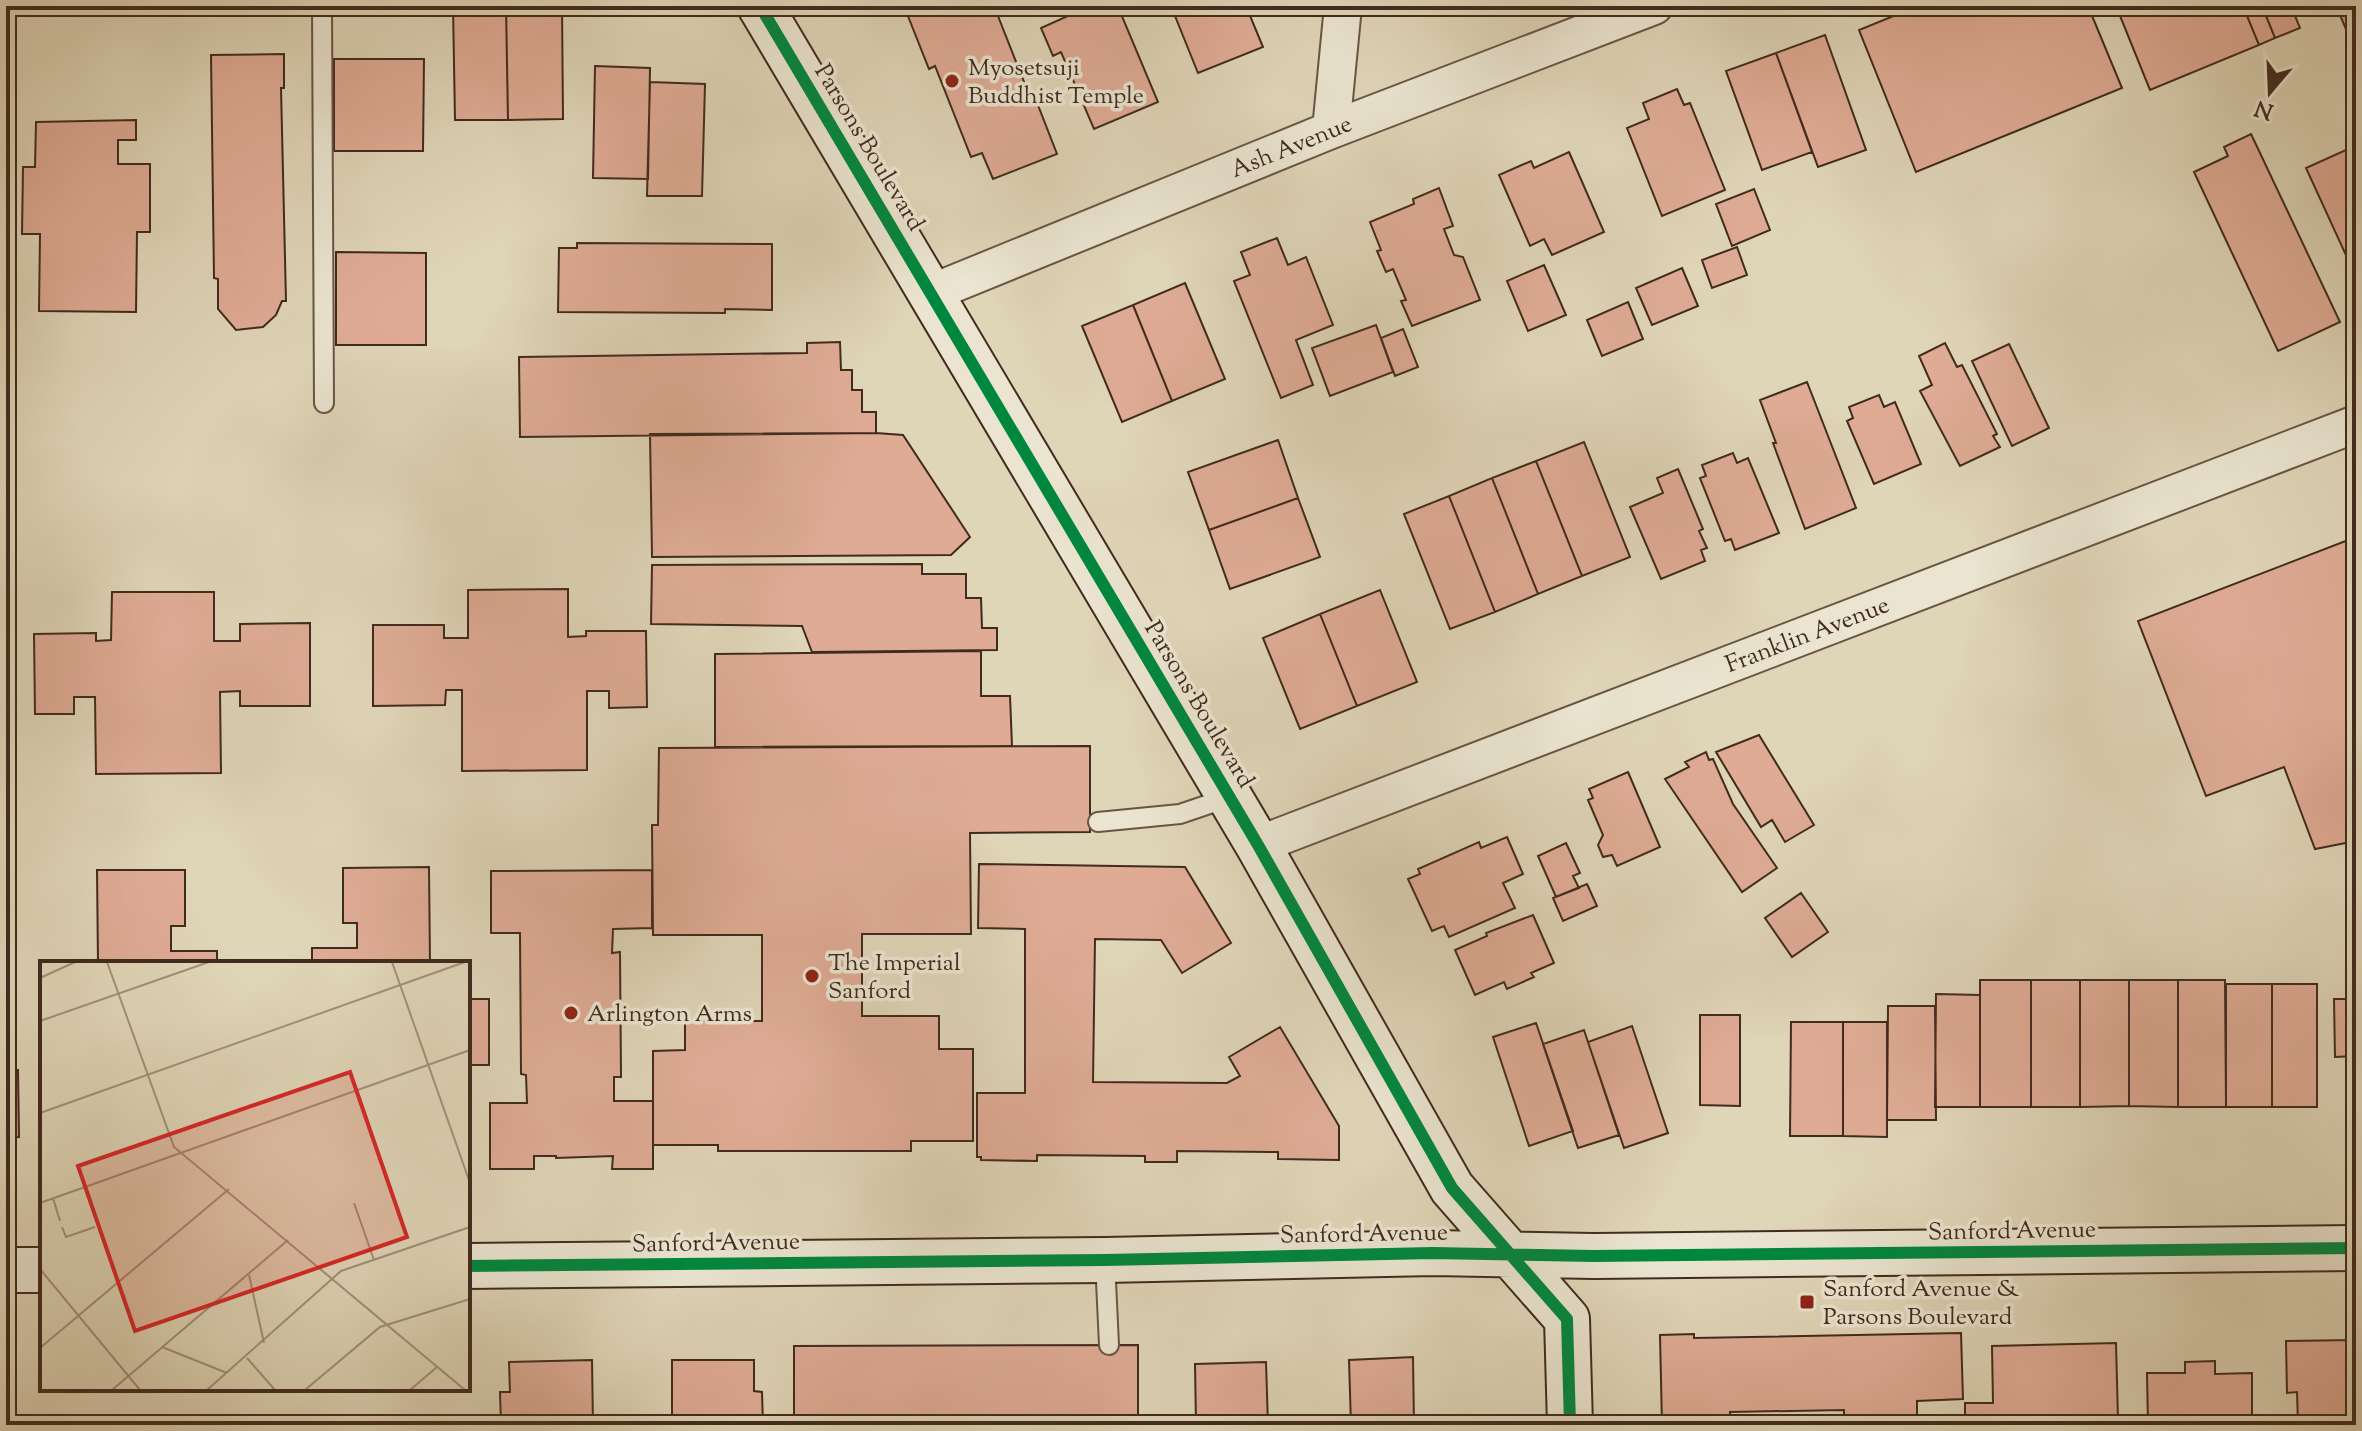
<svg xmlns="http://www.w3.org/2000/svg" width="2362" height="1431" font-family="'Sorts Mill Goudy',serif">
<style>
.building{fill:#dfab95;stroke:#412b1e;stroke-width:2}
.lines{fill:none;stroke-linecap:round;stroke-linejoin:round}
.lane-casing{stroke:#685644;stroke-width:22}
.street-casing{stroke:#685644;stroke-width:40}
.secondary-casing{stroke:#412b1e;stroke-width:48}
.lane{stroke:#eae4d0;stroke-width:18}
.street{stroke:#eae4d0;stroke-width:36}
.secondary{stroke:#eae4d0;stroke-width:44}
.cycleway-casing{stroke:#eae4d0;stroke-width:17}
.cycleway{stroke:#00873e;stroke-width:12}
.poi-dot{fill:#8f2418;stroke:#eae4d0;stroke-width:3}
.labels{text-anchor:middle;stroke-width:7;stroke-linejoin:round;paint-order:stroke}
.poi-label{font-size:24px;fill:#412b1e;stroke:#eae4d0;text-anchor:start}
.street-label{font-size:24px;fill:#412b1e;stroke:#eae4d0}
.inset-road{fill:none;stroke:#a0917a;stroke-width:2}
.view{fill:#d62828;fill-opacity:0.15;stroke:#d62828;stroke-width:4}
.inset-edge{fill:none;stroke:#412b1e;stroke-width:4}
</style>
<rect width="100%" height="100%" fill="#dfd5b7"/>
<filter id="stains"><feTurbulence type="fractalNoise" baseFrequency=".0025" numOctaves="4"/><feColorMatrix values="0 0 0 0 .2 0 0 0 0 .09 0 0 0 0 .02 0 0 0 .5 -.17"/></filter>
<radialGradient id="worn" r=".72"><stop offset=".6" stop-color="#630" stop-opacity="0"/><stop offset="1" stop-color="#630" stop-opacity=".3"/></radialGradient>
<!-- building -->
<path class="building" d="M453 6H506L508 120H455Z
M506 6H562L563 119 508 120Z
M904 6H994L1030 97 1034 95 1057 154 993 179 982 153 971 157 935 66 929 69Z
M1090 6H1120L1123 13 1121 14 1158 102 1094 129 1061 52 1053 56 1041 28Z
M1171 6H1246L1263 47 1198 73Z
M1918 6H2088L2122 88 1916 172 1859 30Z
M2116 6H2243L2259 45 2150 90Z
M2243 6H2262L2275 38 2259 45Z
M2262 6H2291L2300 28 2275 38Z
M2356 8V53L2340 15Z
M1825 35 1866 150 1818 167 1776 53Z
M1776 53 1812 152 1762 170 1726 71Z
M284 54V88H281L286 301H282L276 315 263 327 236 330 218 309V279L214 278 211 55Z
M334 59H424L423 151H334Z
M595 66 650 68 648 179 593 178Z
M650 82 705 84 702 196H647Z
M1677 89 1684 105 1690 103 1725 190 1662 216 1627 128 1649 119 1643 103Z
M136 120V140H118V164H150V232H137L136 312 39 311 40 234H22L23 167H35L36 122Z
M2251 134 2340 322 2278 351 2194 172 2228 156 2224 147Z
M2348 149 2356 166V277L2306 168Z
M1569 152 1604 232 1552 255 1544 239 1530 246 1499 175 1531 161 1534 168Z
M1439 188 1453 226 1444 229 1454 255 1463 257 1480 300 1412 326 1401 301 1406 300 1393 269 1386 272 1377 251 1381 250 1370 222 1414 204 1413 199Z
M1754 189 1770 230 1732 246 1716 204Z
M1277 238 1288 265 1306 257 1333 325 1296 340 1313 385 1281 398 1234 281 1250 275 1241 252Z
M577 243 772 244V310L725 309V313L558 312 559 248H577Z
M1737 247 1747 275 1712 288 1702 260Z
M336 252 426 253V345H336Z
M1544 265 1566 315 1528 331 1507 281Z
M1682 268 1698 306 1652 325 1636 288Z
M1185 283 1225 379 1172 401 1133 305Z
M1628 302 1643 339 1602 356 1587 320Z
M1133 305 1172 401 1122 422 1082 326Z
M1376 325 1393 372 1330 396 1312 348Z
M1403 329 1418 367 1395 376 1381 338Z
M840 342 841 370H852V390H862V412H876V433L520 437 519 357 807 353V343Z
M1945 343 1957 367 1962 365 1997 434 1993 436 2000 447 1960 466 1920 391 1932 385 1919 356Z
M2009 344 2049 428 2012 446 1972 361Z
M1807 382 1856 508 1805 529 1773 443H1776L1760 400Z
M1879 395 1884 407 1895 402 1921 464 1874 484 1847 421 1853 418 1849 407Z
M876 433 903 435 970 537 951 555 652 557 650 434Z
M1278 440 1298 498 1209 530 1188 472Z
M1584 442 1630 557 1582 576 1536 461Z
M1733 453 1737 463 1748 458 1779 533 1735 550 1731 539 1725 541 1700 478 1706 476 1702 465Z
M1536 461 1582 576 1538 594 1492 478Z
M1678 469 1703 529 1699 531 1707 548 1701 550 1705 561 1661 579 1630 507 1663 493 1657 478Z
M1492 478 1538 594 1495 612 1449 496Z
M1449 496 1495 612 1450 629 1404 514Z
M1298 498 1320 557 1230 589 1209 530Z
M2356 537V841L2315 849 2284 767 2206 796 2138 621Z
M922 564V574H966V598H981L982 628H997V650L812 652 802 626 651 624 652 565Z
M568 589V637L586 636V631H646L647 707 609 708V691H587V770L462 771V690H446L445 705 373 706V625H444V638H468V590Z
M1380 590 1417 682 1357 706 1320 614Z
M112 592H214V641H240V624L310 623V706H240V691L220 692 221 773 96 774 95 697H74V714H35L34 634 96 633V641L111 640Z
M1320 614 1357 706 1300 729 1263 638Z
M981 651V696H1010L1012 746 715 747V654Z
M6 735H12L13 806H6Z
M1759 735 1814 825 1785 842 1772 820 1761 827 1716 752Z
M1090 746V832L970 833 971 934H862V1016H939V1049H973V1141H911V1151H718V1145H653V1051L685 1050V1021H762V935H653L652 825H658L659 748Z
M1706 752 1709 760 1713 759 1733 804 1777 868 1742 892 1665 779 1689 767 1685 762Z
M1628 772 1660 847 1617 866 1612 855 1603 857 1598 845 1603 835 1588 800 1593 798 1589 789Z
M1507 837 1523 874 1503 883 1515 908 1449 937 1444 926 1432 931 1408 879 1420 874 1418 869 1479 842 1481 848Z
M1566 843 1580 873 1573 876 1579 888 1556 897 1538 856Z
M979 864 1185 867 1231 943 1182 973 1161 940 1095 939 1093 1082 1227 1083 1240 1076 1229 1057 1280 1027 1339 1126V1160L1278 1159V1152L1177 1151V1162H1145V1156L1037 1155V1161L981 1160V1157H977V1093H1025V929L978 928Z
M429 867 430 963H312V948H357V923H343V868Z
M97 870H185V926H171V951H217V963H98Z
M652 870V928L613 929 612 953 620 952 621 1077H614V1101H653V1169H612L613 1156 556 1158V1156H534V1169H490V1103H527L526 1075 521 1074 520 933H491V871Z
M1587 884 1597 906 1563 921 1553 898Z
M1801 893 1828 932 1792 957 1765 918Z
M1533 915 1554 963 1531 973 1534 977 1507 989 1504 982 1475 995 1455 950 1487 936 1486 933Z
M1980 980H2031V1107H1980Z
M2031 980H2080V1107H2031Z
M2080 980H2129V1106L2080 1107Z
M2129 980H2178V1107L2129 1106Z
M2178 980H2225L2226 1107H2178Z
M2226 984H2272V1107H2226Z
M2272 984H2317V1107H2272Z
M1936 994 1980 995V1107H1935Z
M468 999H489V1065H468Z
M2334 999H2356V1056L2335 1057Z
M39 1003H42V1065H39Z
M1888 1006H1935L1936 1120H1887Z
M1700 1015H1740V1106L1700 1105Z
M1791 1022H1843V1136H1790Z
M1843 1022H1887V1137L1843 1136Z
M1536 1023 1573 1131 1529 1146 1493 1037Z
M1632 1026 1668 1133 1624 1148 1588 1042Z
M1584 1030 1619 1135 1578 1148 1543 1044Z
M6 1070H18L19 1137 6 1138Z
M1961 1333 1963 1399 1917 1401V1425H1844V1410L1730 1412V1425H1662L1660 1335 1694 1334V1338Z
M2356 1340V1425H2298L2297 1392 2287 1393 2286 1341Z
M2116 1343 2118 1419 2145 1418V1425H1965V1403H1993L1992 1346Z
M1138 1345V1425H794V1346Z
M1413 1357 1414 1425H1351L1349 1360Z
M592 1360 593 1425H501L500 1392H510L509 1362Z
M672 1360H754V1391L762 1392 763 1425H672Z
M2215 1361V1374L2252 1373V1425H2148L2147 1373H2185V1362Z
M1266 1362 1268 1425H1196L1195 1364Z"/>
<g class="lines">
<defs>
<path id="lane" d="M322 6 324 403
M1098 822 1180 814 1230 797
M1105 1260 1109 1345"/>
<path id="street" d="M1331 130 1343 6
M931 293 1331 130 1654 6
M1258 845 2356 424"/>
<path id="secondary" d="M760 6 1258 845 1452 1188 1567 1319 1570 1425
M468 1266 1105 1260 1433 1253 1594 1256 2356 1248
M6 1270H42"/>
</defs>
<!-- lane casing -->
<use href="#lane" class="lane-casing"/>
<!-- street casing -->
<use href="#street" class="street-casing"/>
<!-- secondary casing -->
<use href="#secondary" class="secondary-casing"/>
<!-- lane -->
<use href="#lane" class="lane"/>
<!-- street -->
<use href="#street" class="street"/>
<!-- secondary -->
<use href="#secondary" class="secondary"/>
<defs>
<path id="cycleway" d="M760 6 1258 845 1452 1188 1567 1319 1570 1425
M468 1266 1105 1260 1433 1253 1594 1256 2356 1248"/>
</defs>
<!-- cycleway casing -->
<use href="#cycleway" class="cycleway-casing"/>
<!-- cycleway -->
<use href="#cycleway" class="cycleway"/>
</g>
<!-- markers -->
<g class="poi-dot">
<circle cx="952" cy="81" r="8"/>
<circle cx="812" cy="976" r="8"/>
<circle cx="571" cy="1013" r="8"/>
<rect x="1799" y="1294" width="16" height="16" rx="4"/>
</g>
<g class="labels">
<!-- poi labels -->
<g class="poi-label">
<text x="968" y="75">Myosetsuji<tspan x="968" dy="28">Buddhist Temple</tspan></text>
<text x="828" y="970">The Imperial<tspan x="828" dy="28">Sanford</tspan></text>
<text x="587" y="1021">Arlington Arms</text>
<text x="1823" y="1296">Sanford Avenue &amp;<tspan x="1823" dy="28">Parsons Boulevard</tspan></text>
</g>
<!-- street labels -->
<g class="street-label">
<text transform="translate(1291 146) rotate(-22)" y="8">Ash Avenue</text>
<text transform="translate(870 147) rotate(59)" y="8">Parsons Boulevard</text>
<text transform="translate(1807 634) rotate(-21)" y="8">Franklin Avenue</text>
<text transform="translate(1200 704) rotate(59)" y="8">Parsons Boulevard</text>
<text transform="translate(2012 1230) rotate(-1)" y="8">Sanford Avenue</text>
<text transform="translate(1364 1233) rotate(-1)" y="8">Sanford Avenue</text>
<text transform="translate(716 1242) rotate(-1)" y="8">Sanford Avenue</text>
</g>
</g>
<!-- overview -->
<g transform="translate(40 961)">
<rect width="430" height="430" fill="#dfd5b7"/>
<path class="inset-road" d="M67 1 134 186 425 429M352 1 430 222M0 17 35 1M0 60 169 1M0 152 425 1M13 237 20 260M0 242 430 89M314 242 334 299M22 266 26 276 55 266M0 308 100 429M209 314 224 382M122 386 187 412M0 387 189 228M207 397 235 429M72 429 248 279M167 429 301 310 430 266M265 429 340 366 430 338M370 429 397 406"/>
<path class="view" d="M310 111 367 276 95 370 38 205Z"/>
<rect width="430" height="430" class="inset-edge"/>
</g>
<!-- margin -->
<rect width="2362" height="1431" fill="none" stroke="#dfd5b7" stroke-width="32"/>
<rect x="8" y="8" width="2346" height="1415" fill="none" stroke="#412b1e" stroke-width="4"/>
<rect x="16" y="16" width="2330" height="1399" fill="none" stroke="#412b1e" stroke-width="2"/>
<!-- north arrow -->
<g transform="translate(2270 92) rotate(199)" stroke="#eae4d0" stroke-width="6" paint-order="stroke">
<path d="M0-6L14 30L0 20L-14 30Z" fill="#412b1e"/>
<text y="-12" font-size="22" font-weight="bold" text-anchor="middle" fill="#412b1e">N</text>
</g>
<rect width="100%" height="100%" filter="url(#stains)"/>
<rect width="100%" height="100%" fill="url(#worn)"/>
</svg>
